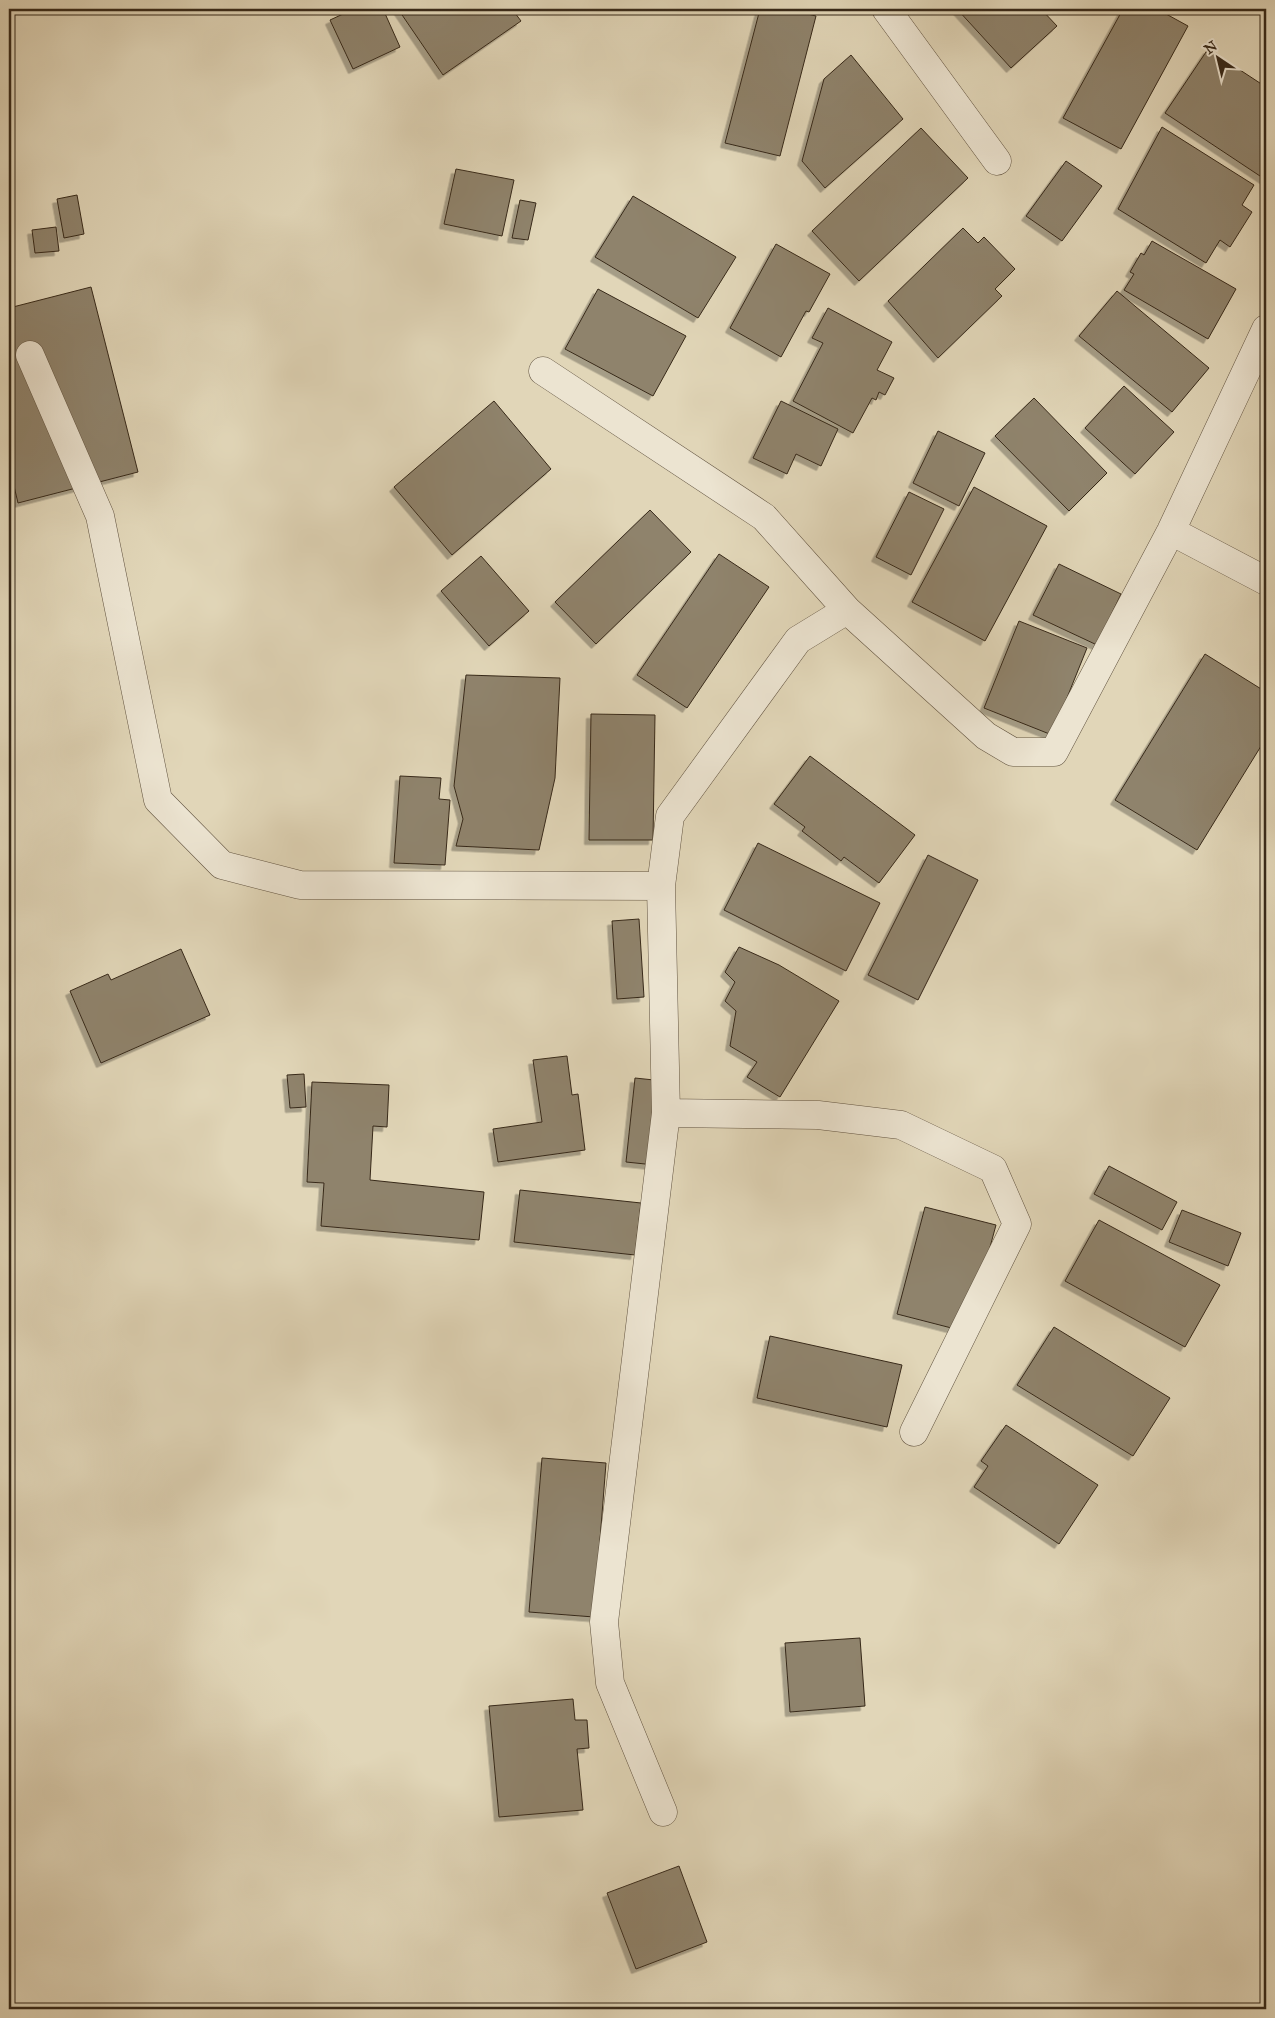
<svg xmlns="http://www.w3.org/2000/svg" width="1275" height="2018" font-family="'IM FELL Great Primer',serif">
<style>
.building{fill:#8f836c;stroke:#372919;filter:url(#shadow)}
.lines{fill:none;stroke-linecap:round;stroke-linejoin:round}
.minor-casing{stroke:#625441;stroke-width:29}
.minor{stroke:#ece4d1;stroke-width:28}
</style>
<defs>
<filter id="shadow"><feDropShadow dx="-4.5" dy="4.5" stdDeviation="0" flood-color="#0004"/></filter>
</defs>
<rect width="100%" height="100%" fill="#e1d6b8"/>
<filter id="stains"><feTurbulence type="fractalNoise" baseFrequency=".004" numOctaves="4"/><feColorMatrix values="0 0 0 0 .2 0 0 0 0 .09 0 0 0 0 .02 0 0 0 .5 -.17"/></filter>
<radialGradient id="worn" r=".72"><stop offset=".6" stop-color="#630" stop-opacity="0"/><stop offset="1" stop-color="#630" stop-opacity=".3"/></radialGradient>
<!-- building -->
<path class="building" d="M354 9H383L400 47 353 69 330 20Z
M398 9H512L521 21 443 75Z
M760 9H787L816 16 780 156 725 143Z
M957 9H1041L1057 26 1011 68Z
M1123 9H1157L1188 26 1121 149 1063 118Z
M1208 49 1266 87V180L1165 113Z
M851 55 903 119 825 188 802 161 824 79Z
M1162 127 1254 185 1242 205 1252 212 1230 247 1220 240 1206 263 1118 209Z
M921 128 968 178 859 281 812 231Z
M1066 161 1102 186 1062 241 1026 216Z
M456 169 514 180 502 236 444 224Z
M77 195 84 234 64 238 57 199Z
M633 196 736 257 698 318 595 257Z
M520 200 536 203 528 240 512 238Z
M56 227 59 251 35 253 32 230Z
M963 228 978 243 984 237 1015 269 995 289 1002 296 938 358 888 301Z
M9 241 12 263 9 264Z
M1152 241 1236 289 1208 339 1124 290 1134 274 1130 272 1141 253 1144 255Z
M776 244 830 274 809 312 806 311 781 357 730 328Z
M91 287 138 472 18 503 9 465V308Z
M598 289 686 336 653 396 565 349Z
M1117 291 1209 368 1172 412 1079 336Z
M828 308 892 342 877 370 894 378 885 395 879 392 876 400 872 398 853 433 793 401 823 343 812 338Z
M1124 386 1174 432 1135 474 1085 428Z
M1034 398 1107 473 1069 511 995 436Z
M494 401 551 469 452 555 394 487Z
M781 401 838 429 821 466 796 454 787 474 753 458Z
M938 431 985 453 959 506 913 483Z
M974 487 1047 526 985 641 912 602Z
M909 492 944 509 911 575 876 557Z
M650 510 691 552 596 644 555 602Z
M719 554 769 587 687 708 637 675Z
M481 556 529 611 489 646 441 591Z
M1059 564 1121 594 1097 645 1033 615Z
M1019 621 1087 648 1052 735 984 708Z
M1205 654 1266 692V738L1197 850 1115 800Z
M466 675 560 678 555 778 539 850 456 846 463 819 454 786Z
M591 714 655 715 653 840H589Z
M810 756 915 835 879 883 844 857 841 861 802 831 805 827 774 804Z
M400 776 441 778 439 799 450 800 445 865 394 863Z
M758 843 880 903 846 971 724 910Z
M928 855 978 880 918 1000 868 975Z
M639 919 644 997 617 999 612 921Z
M739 947 779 965 839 1001 780 1097 747 1077 757 1062 730 1046 736 1011 725 1001 735 982 725 972Z
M181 949 210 1015 101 1063 70 991 108 974 111 980Z
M567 1056 572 1095 578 1094 585 1150 498 1162 493 1129 542 1122 533 1060Z
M304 1074 306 1107 290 1108 287 1075Z
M635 1078 673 1082 664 1166 626 1162Z
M312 1082 389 1085 387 1127 373 1126 370 1180 484 1192 479 1240 321 1226 324 1183 307 1182Z
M1109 1166 1177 1202 1162 1230 1094 1194Z
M520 1190 641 1203 635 1255 514 1242Z
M925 1207 996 1225 967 1332 897 1314Z
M1182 1210 1241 1233 1228 1266 1169 1242Z
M1099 1220 1220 1285 1185 1347 1065 1281Z
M1054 1327 1170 1398 1133 1456 1017 1385Z
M770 1336 902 1365 887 1427 757 1398Z
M1006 1425 1098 1485 1059 1544 974 1487 988 1466 981 1461Z
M542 1458 606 1463 594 1617 529 1612Z
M860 1638 865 1706 790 1712 785 1643Z
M573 1699 575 1720H587L589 1748 577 1749 583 1810 499 1817 489 1706Z
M679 1866 707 1942 636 1969 607 1893Z"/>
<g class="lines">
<defs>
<path id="minor" d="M886 9 997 161
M30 355 100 516 158 800 222 865 300 885 661 886
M543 371 764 517 847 610 986 736 1013 752H1054L1171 531 1266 329
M1171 531 1266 581
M666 1113 818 1115 901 1125 993 1169 1017 1224 914 1432
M663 1812 610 1683 604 1622 666 1113 661 886 670 816 798 640 847 610"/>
</defs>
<!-- minor casing -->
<use href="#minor" class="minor-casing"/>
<!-- minor -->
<use href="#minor" class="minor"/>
</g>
<!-- margin -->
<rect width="1275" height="2018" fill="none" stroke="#e1d6b8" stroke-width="30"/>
<rect x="10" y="10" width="1255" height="1998" fill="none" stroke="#372919" stroke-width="2.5"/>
<rect x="15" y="15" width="1245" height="1988" fill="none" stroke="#372919"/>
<!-- north arrow -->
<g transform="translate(1218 58) rotate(325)" stroke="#ece4d1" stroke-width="4" paint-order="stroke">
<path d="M0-4L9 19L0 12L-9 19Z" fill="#372919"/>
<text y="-8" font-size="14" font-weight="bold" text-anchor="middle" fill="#372919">N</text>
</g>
<rect width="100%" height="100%" filter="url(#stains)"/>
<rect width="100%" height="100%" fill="url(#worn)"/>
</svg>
